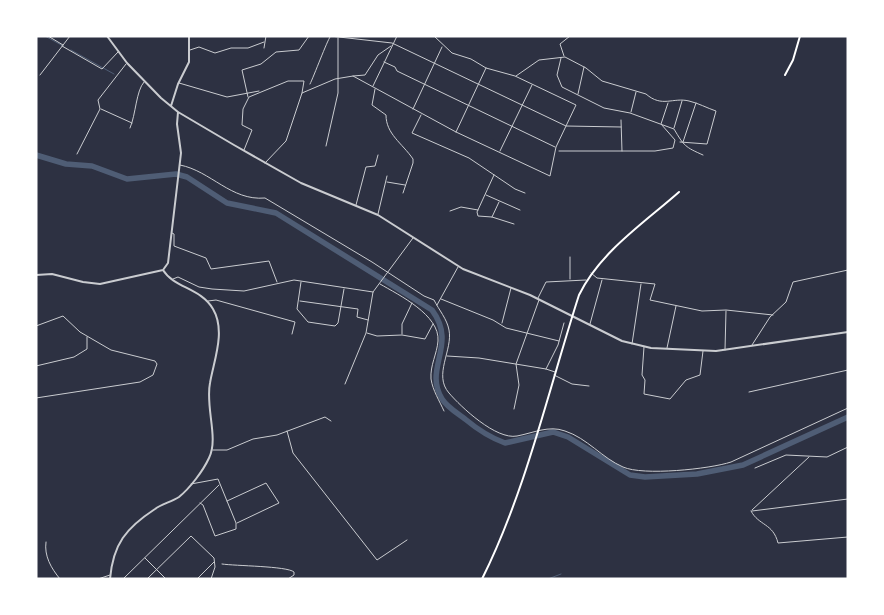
<svg xmlns="http://www.w3.org/2000/svg" width="884" height="615" font-family="Raleway,sans-serif">
<style>
.lines{fill:none;stroke-linecap:round;stroke-linejoin:round}
.stream{stroke:#4f5d75;stroke-width:1}
.river{stroke:#4f5d75;stroke-width:5.5}
.minor{stroke:#caccd0;stroke-width:1}
.tertiary{stroke:#caccd0;stroke-width:2}
.secondary{stroke:#fff;stroke-width:2}
</style>
<rect width="100%" height="100%" fill="#2d3142"/>
<g class="lines">
<!-- stream -->
<path class="stream" d="M45 36 63 46
M71 50 114 74
M548 579 561 574"/>
<!-- river -->
<path class="river" d="M36 155 66 164 92 166 127 179 176 174 187 177 227 203 276 213 432 310C458 345 423 368 442 399 447 407 457 413 465 419 477 429 491 438 505 443L553 432 568 437 630 475 645 477 697 474 743 465 848 417"/>
<!-- minor -->
<path class="minor" d="M48 36 63 45
M158 36H159
M330 36 392 43 566 126 621 127
M62 46 102 69 118 52
M264 48 266 36
M190 50 199 47 215 53 231 48H248L264 42
M564 56 560 44 570 36
M561 58 557 75 562 87 604 108 630 113 674 129C684 146 685 147 703 155
M384 62 395 67 397 71 555 147
M40 75 70 36
M353 76 365 75 378 55 391 46
M516 76 539 60 565 57 586 68 602 81 646 94C662 108 673 97 689 101 698 103 707 108 716 111L707 144 680 142
M179 83 227 97 259 91
M310 84C314 76 327 41 330 37
M373 86 397 36
M375 89 372 105 386 115C386 134 402 143 413 159V163L403 193
M578 94 584 67
M248 97 242 70 261 64 276 52 299 50 309 36
M101 109 132 123
M413 109 442 47
M631 112 636 92
M421 115 412 133 469 158 515 189 525 193
M621 120 622 151
M130 128C136 114 136 91 144 82
M674 128 682 101
M456 132 486 68
M683 142 696 103
M326 146 338 93V38
M244 150 252 130 242 125 243 109 249 97 288 81H304L302 93
M500 151 532 85
M559 151H655L673 148 675 140 661 124 668 103
M77 154 100 109 98 100 126 64
M265 163 286 141 302 93 335 79 353 76 456 132 550 176 556 147 576 105 515 76 486 68 471 59 452 53 434 36
M180 165C211 171 231 201 265 198L372 262 424 296 434 300C439 310 447 319 449 330 453 350 433 375 449 393 461 407 496 440 517 436 533 433 549 425 565 431 587 438 602 458 623 467 643 476 710 469 731 462L848 408
M494 175 477 212 478 216 492 217 514 224
M387 182 405 185
M486 195 520 210
M356 205 366 167 375 166 378 155
M450 211 461 207 478 210
M378 214 387 176
M492 217 499 202
M172 233 174 234V246L206 258 211 269 269 261 277 282
M570 257V279
M591 273 597 278 655 284 650 300 702 311 726 310 773 315
M173 279 178 277 199 287 212 289 244 291 294 280 373 292
M301 282 297 309 308 322 335 326 338 323 344 289
M380 284C399 295 440 315 438 341 437 354 430 365 431 379 433 391 439 400 444 411
M538 298 546 282 586 280
M441 299 493 320 506 328 559 341
M208 301 216 300 295 322 292 334
M300 301 358 309 357 317 368 320
M437 305 458 267
M502 323 511 288
M590 324 602 280
M36 326 63 316 80 332 111 350 155 361 157 364 153 375 140 382 36 398
M367 333 377 336 402 335 425 339 433 324
M402 334V324L412 303
M632 344 641 284
M752 345 770 317 786 302 793 282 848 270
M644 347 642 375 645 380 644 394 670 399 686 380 700 375 703 351
M667 348 676 306
M725 350 726 311
M447 356 479 358 546 369 555 372
M36 366 74 357 87 349V337
M546 369 558 345 564 323
M554 375 572 384 589 386
M345 384 366 333 373 292 413 238
M749 392 848 370
M514 409 519 385 516 364 539 300
M287 431 293 453 377 560 407 540
M213 450H227L253 439 277 435 325 417 331 421
M755 468 786 455 827 457 848 447
M191 484 218 479 236 523V529L215 536 203 505 200 503
M227 501 266 483 279 503 237 523
M752 510 809 457
M751 511C759 526 773 523 778 543L848 537
M752 511 848 499
M46 542C44 556 51 568 60 579
M145 558 166 579
M222 564C235 566 287 566 294 572V575L288 579
M98 579 110 575
M123 579 219 485
M147 579 191 536 214 558 215 567 211 579
M197 579 214 562"/>
<!-- tertiary -->
<path class="tertiary" d="M107 36 127 63 161 98 178 112 234 145 301 183 378 215 463 269 530 295 622 341 651 348 716 351 848 332
M171 106 178 84 189 62V36
M36 275 52 274 83 282 100 284 163 270 168 263 181 153 177 124 178 112
M110 579C113 544 126 528 155 509 162 504 171 502 179 497 190 488 203 471 209 458 219 438 205 407 210 383 214 360 226 331 213 309 201 288 174 288 163 270"/>
<!-- secondary -->
<path class="secondary" d="M785 75 793 60 800 36
M482 579C526 491 549 388 579 295 600 252 644 223 679 192"/>
</g>
<!-- border -->
<rect width="884" height="615" fill="none" stroke="#ffffff" stroke-width="75"/>
</svg>
